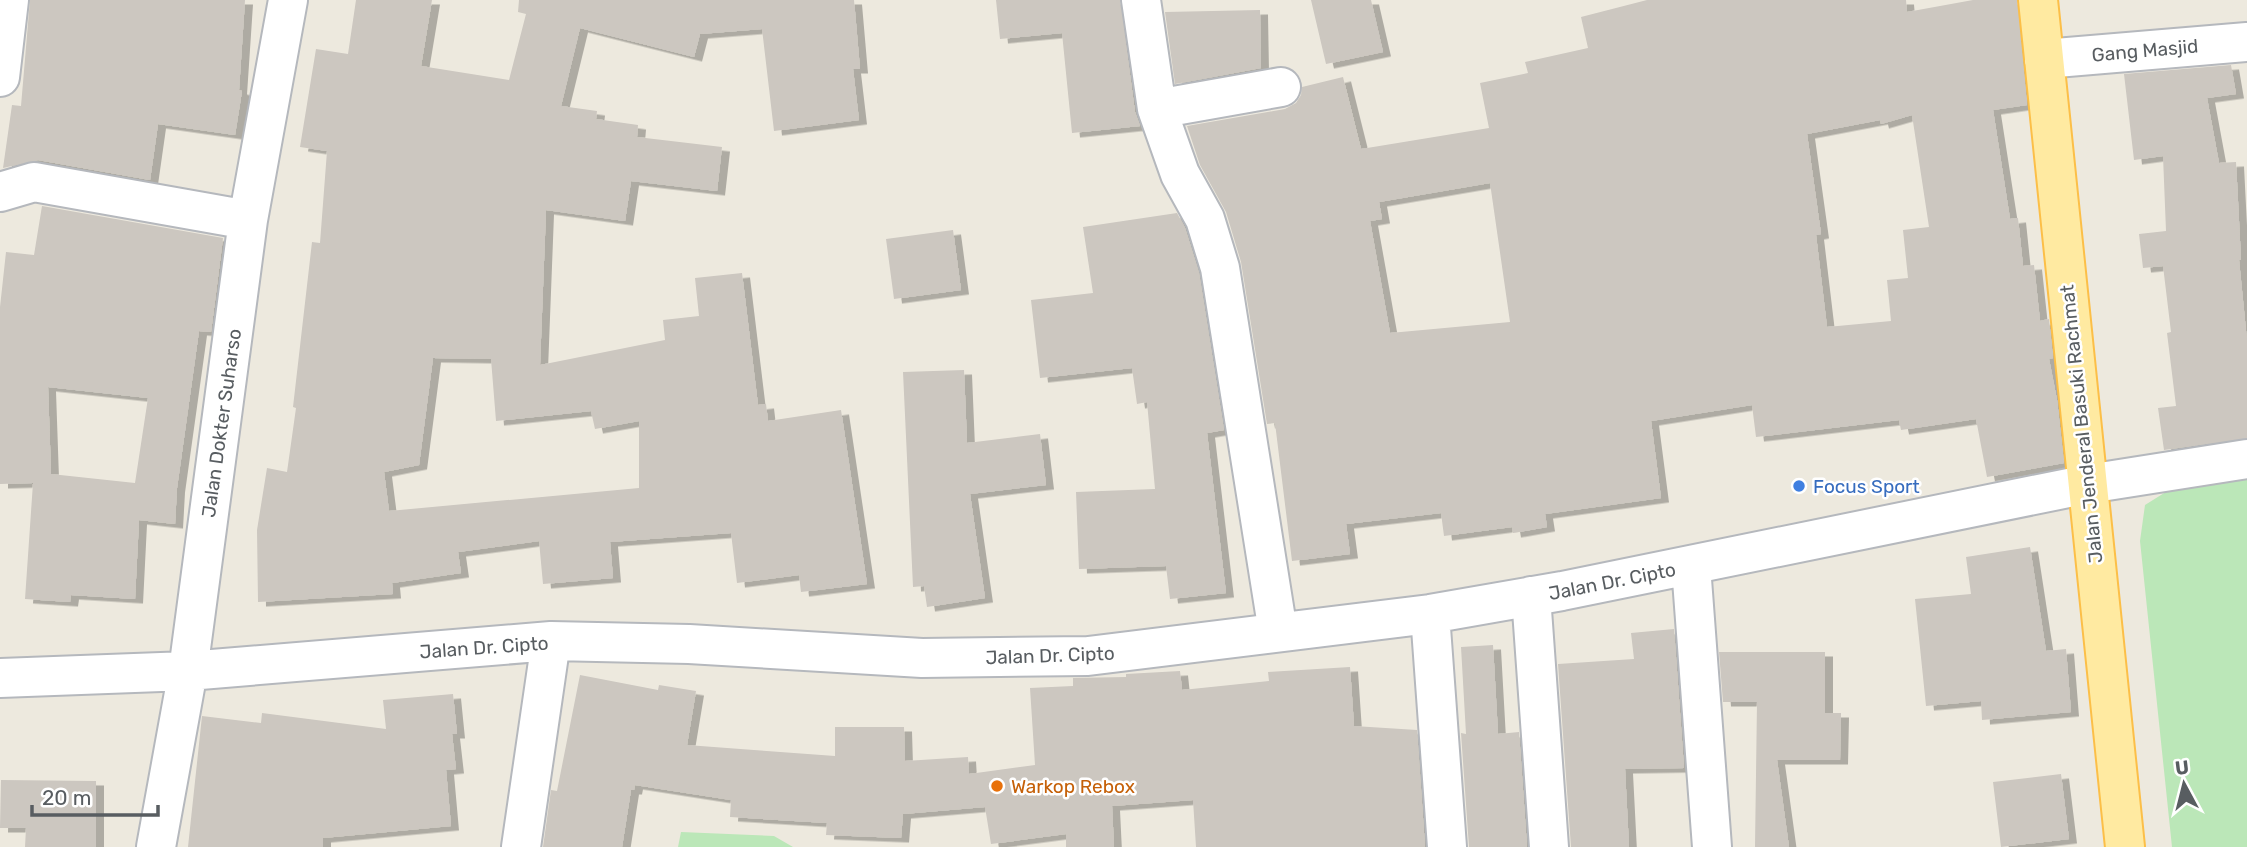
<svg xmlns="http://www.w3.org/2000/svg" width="2247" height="847" font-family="Rubik,sans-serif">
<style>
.green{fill:#bbe7b8}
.building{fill:#ccc7c0;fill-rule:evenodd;filter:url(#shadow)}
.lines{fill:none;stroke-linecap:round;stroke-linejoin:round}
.minor-casing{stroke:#b5b8bd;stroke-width:42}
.major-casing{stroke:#fcbf48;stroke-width:42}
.minor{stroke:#fff;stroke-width:38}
.major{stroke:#ffeaa1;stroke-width:38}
.shop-dot{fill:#3f7fe0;stroke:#fff;stroke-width:2.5}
.food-dot{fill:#e8710a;stroke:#fff;stroke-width:2.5}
.labels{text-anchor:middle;stroke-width:5;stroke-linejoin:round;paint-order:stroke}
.street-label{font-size:19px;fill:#585d61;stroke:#fff}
.shop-label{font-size:19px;fill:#366cbe;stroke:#fff;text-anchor:start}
.food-label{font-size:19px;fill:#c56008;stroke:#fff;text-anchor:start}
</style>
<defs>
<filter id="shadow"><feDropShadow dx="8" dy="4.5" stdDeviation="0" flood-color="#0004"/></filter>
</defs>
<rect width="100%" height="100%" fill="#ede9de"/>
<!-- green -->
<path class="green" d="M2247 477V847H2172L2140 541 2145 505 2169 490Z
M681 832 774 836 793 847H678Z"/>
<!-- building -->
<path class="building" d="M30 0H245L239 90 242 91 235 135 158 124 150 180 38 160 3 168 12 105 21 106Z
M356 0H432L421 66 509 80 526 14 518 12 519 0H854L860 69H853L859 120 774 131 762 29 700 34 694 57 580 28 561 106 597 111 596 119 638 125 637 137 722 147 717 191 631 181 625 221 546 210 540 365 665 340 663 320 699 316 695 278 742 273 758 405 766 404 768 421 841 410 867 584 801 592 799 575 737 583 731 533 610 542 613 578 543 584 539 541 458 552 461 573 392 583 393 594 258 602 257 530 267 468 287 472 296 408 293 407 312 242 320 243 327 151 300 147 316 49 348 54ZM433 358 491 359 496 421 591 411 595 429 639 421V488L389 511 384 472 419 465Z
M996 0H1120L1135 112 1140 126 1072 133 1062 33 1000 39Z
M1311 0H1371L1383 52 1326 64Z
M1647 0H1906L1907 12 1973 0H2017L2027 105 1993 110 2010 219 2018 218 2023 266 2034 265 2040 321 2049 319 2053 358 2049 359 2057 400 2064 463 1987 477 1976 419 1901 430 1899 420 1756 437 1752 405 1651 421 1661 498 1545 514 1547 527 1513 533 1512 527 1444 536 1441 513 1346 524 1350 554 1292 561 1275 423 1267 424 1241 262 1226 212 1200 165 1187 126 1285 109 1296 103 1301 95 1302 87 1343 77 1361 149 1489 128 1480 83 1528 73 1525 62 1588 48 1581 17ZM1912 115 1929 227 1903 230 1908 278 1887 280 1891 321 1827 327 1816 235 1821 234 1807 134 1880 120 1881 124ZM1490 183 1510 322 1390 333 1370 221 1382 219 1379 202Z
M1260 10 1261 68 1175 84 1165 12Z
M2231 65 2236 94 2207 98 2219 163 2236 162 2241 260H2239L2247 341V438L2164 450 2158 408 2176 406 2167 333 2171 332 2163 266 2143 268 2139 234 2166 231 2163 156 2134 160 2124 74Z
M42 206 223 238 211 332 199 331 177 488 175 524 139 520 135 599 71 595 70 602 25 599 33 483 0 484V307L6 252 34 255ZM48 387 148 398 135 483 51 474Z
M1177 213 1185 228 1199 273 1224 430 1207 433 1226 593 1170 599 1166 566 1079 569 1076 492 1155 489 1147 402 1137 404 1132 368 1040 378 1031 300 1093 293 1083 227Z
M953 230 961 290 894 299 886 239Z
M964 370 967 443 1040 434 1046 485 970 494 985 598 927 607 924 586 913 587 903 372Z
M2030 547 2046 651 2066 649 2071 712 1982 720 1981 701 1926 706 1915 599 1971 594 1966 557Z
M1674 629 1684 768 1625 769 1629 847H1571L1558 664 1634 659 1631 633Z
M1493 645 1498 734 1519 732 1527 847H1469L1461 733 1466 734 1461 647Z
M1719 652H1825V713H1841L1840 760H1777L1789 847H1755L1757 702H1723Z
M1350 667 1354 726 1417 730 1425 847H1196L1193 800 1112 806 1114 847H1066V834L991 844 985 807 903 814 901 838 826 835 827 823 730 817 731 800 635 785 634 790H631L622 847H543L551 790 557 791 580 675 658 690 659 685 696 691 687 745 835 756V727H904L905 761 968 757 969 774 1035 765 1030 688 1073 686V678L1126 677V674L1180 671 1182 690 1269 681 1268 672Z
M453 694 457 734H452L456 769 446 770 451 826 323 838V847H188L202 716 261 723 262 713 386 729 383 700Z
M2061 774 2069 839 2001 847 1993 782Z
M1 780 96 781V847H25L26 828H0Z"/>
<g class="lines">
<defs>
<path id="minor" d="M1141 0 1157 109 1180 174 1205 219 1220 268 1278 632
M2044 59 2247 42
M0 77 9 0
M1157 109 1281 87
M0 192 34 182 248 220
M1691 566 1712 847
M1531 596 1549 847
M1430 614 1447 847
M0 678 188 671 551 641 689 644 922 658 1088 656 1430 614 1562 591 2088 484 2247 459
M156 847 188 671 248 220 288 0
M521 847 551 641"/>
<path id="major" d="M2038 0 2125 847"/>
</defs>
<!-- minor casing -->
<use href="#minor" class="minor-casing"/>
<!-- major casing -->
<use href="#major" class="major-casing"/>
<!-- minor -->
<use href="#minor" class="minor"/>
<!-- major -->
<use href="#major" class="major"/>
</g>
<!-- markers -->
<circle class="shop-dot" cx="1799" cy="486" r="7"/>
<circle class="food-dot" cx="997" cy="786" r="7"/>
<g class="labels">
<!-- street labels -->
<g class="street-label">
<text transform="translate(2145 50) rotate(-5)" y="7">Gang Masjid</text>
<text transform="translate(221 423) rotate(-82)" y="7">Jalan Dokter Suharso</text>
<text transform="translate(2081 424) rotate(-96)" y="7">Jalan Jenderal Basuki Rachmat</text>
<text transform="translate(1612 581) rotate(-11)" y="7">Jalan Dr. Cipto</text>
<text transform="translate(484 647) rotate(-4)" y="7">Jalan Dr. Cipto</text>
<text transform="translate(1050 655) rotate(-2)" y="7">Jalan Dr. Cipto</text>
</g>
<!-- shop labels -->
<g class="shop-label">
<text x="1813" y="493">Focus Sport</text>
</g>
<!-- food labels -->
<g class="food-label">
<text x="1011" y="793">Warkop Rebox</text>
</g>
</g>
<!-- north arrow -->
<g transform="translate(2184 784) rotate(353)" stroke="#ffffff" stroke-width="5" paint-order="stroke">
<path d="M0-5L12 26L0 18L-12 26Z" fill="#585d61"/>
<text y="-10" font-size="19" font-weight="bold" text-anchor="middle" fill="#585d61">U</text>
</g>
<!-- scale -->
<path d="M32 805v10h126v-10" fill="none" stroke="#585d61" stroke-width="3.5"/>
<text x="42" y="805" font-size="21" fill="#585d61" stroke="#ffffff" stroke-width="5" paint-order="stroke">20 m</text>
</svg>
